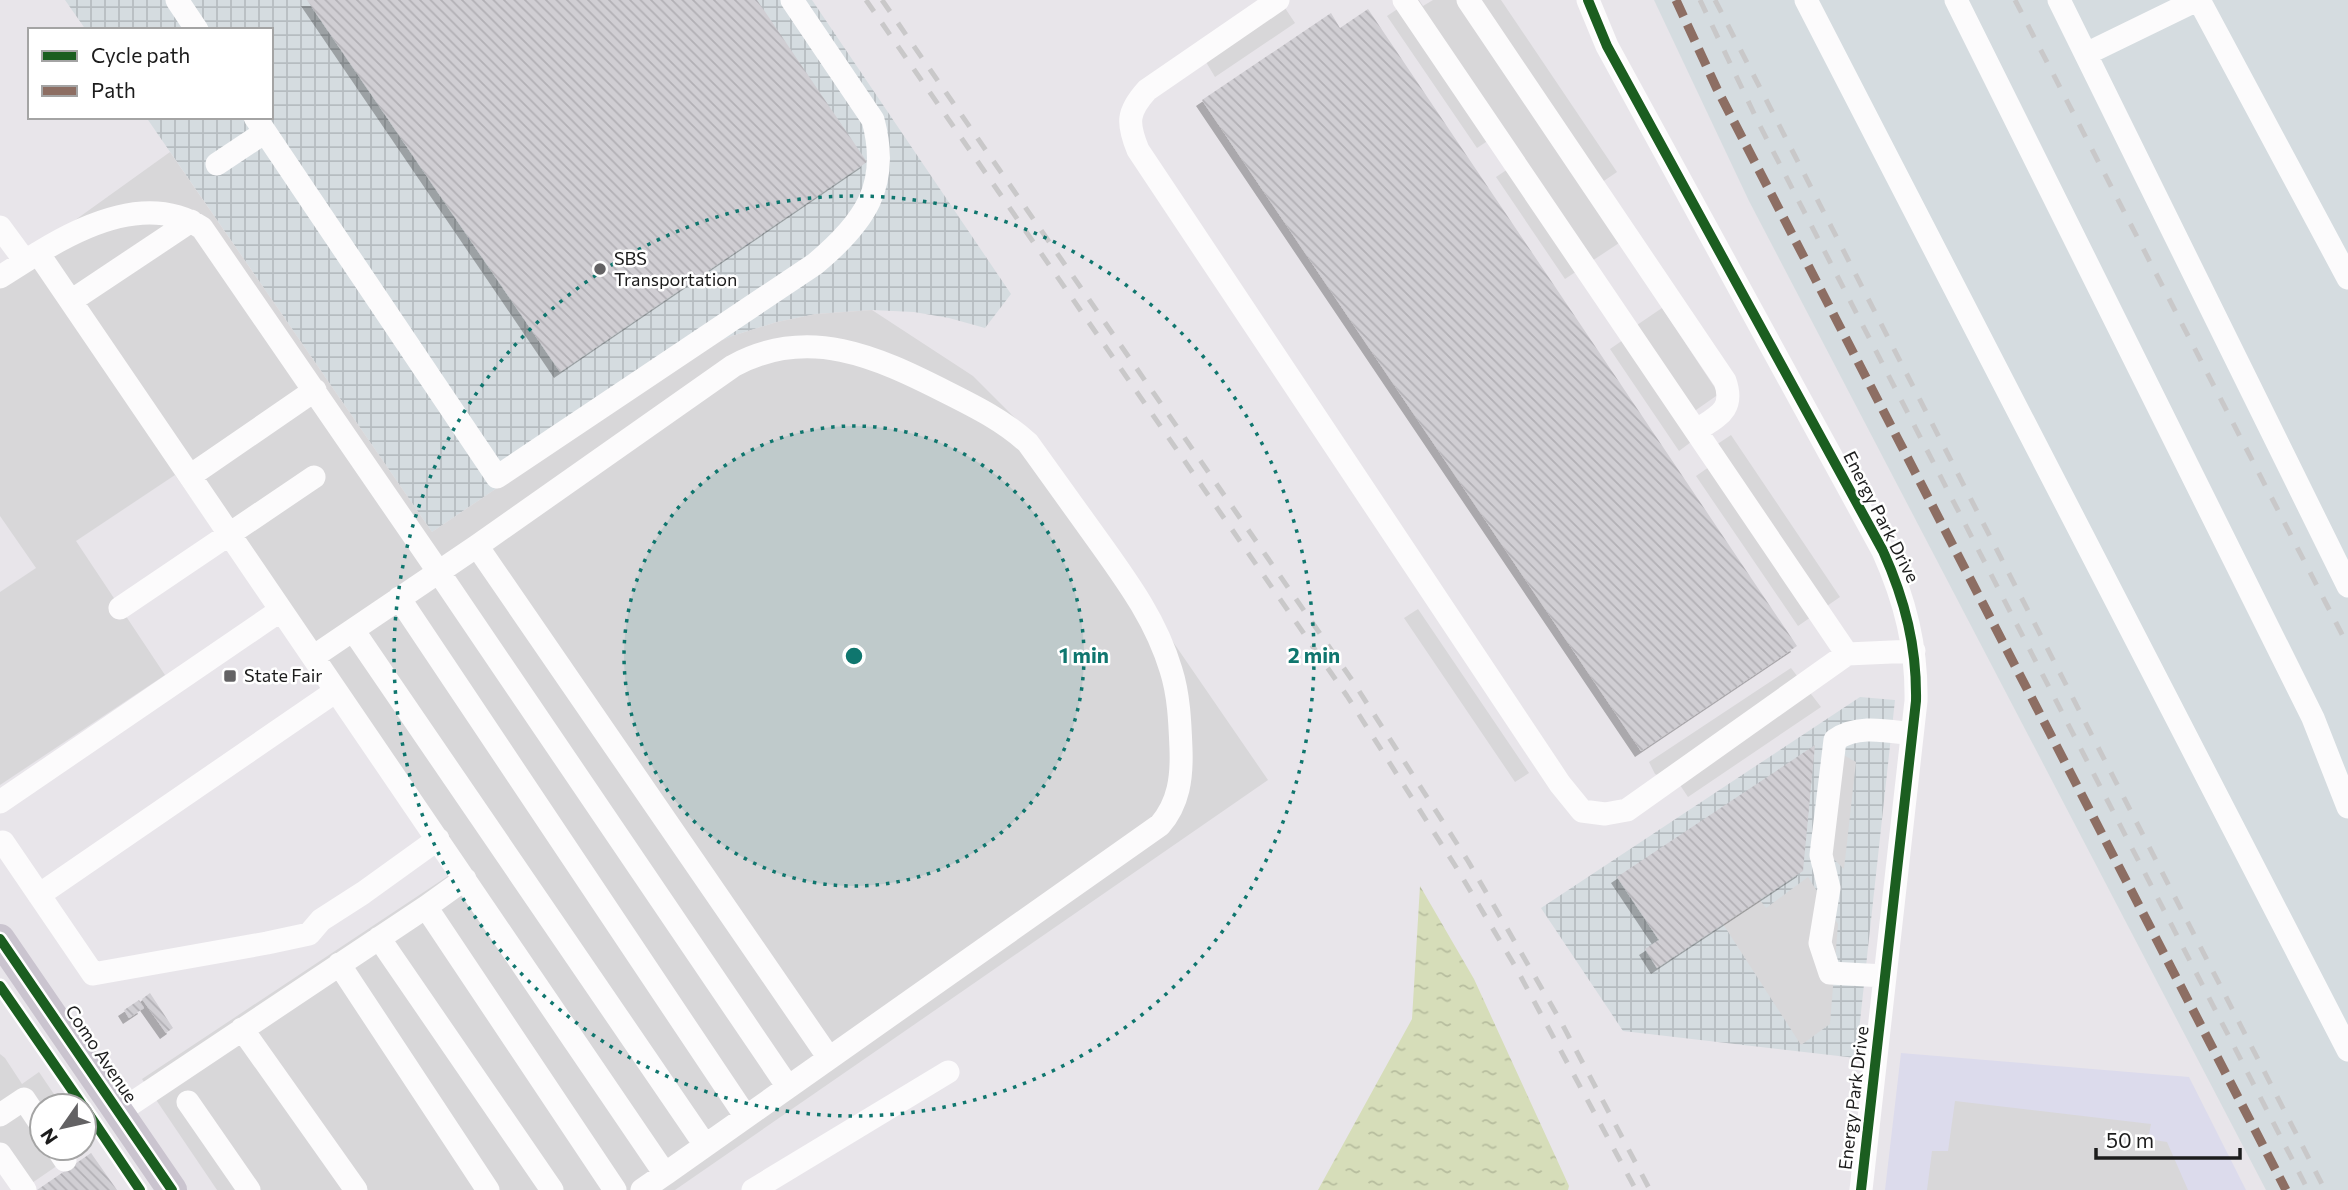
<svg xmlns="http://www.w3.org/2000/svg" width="2348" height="1190" font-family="Commissioner,sans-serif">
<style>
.commercial{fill:#dcdbec}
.industrial{fill:url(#industrial-grid)}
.railway{fill:#d5dce0}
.parking{fill:#d8d7d9}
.water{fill:url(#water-ripples)}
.building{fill:url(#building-back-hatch);filter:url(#shadow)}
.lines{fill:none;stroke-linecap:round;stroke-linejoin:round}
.minor{stroke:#fcfbfc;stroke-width:23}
.major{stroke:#cac4cf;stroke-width:30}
.rail{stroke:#c9c8c9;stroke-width:5;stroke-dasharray:14 14;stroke-linecap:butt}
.quiet{stroke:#8d6e63;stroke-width:9;stroke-dasharray:18 9;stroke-linecap:butt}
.cycleway-casing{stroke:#fff;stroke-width:15}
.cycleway{stroke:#1b5e20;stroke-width:10}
.ring{fill:none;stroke:#0f766e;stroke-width:3.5;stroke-dasharray:3.5 7}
.poi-dot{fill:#636264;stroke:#fff;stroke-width:2.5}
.labels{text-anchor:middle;stroke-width:5;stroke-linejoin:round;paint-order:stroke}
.poi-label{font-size:18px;fill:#1c1c1c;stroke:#fff;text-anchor:start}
.street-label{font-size:18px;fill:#1c1c1c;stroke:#fff}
.centre{fill:#0f766e;stroke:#fff;stroke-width:3.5}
.ring-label{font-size:21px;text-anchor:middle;font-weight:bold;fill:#0f766e;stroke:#fff;stroke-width:5;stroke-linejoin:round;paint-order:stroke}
</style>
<defs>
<pattern id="industrial-grid" width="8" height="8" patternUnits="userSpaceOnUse" patternTransform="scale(1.75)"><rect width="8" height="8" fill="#d5dce0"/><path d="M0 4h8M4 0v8" fill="none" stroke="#b6bcc0"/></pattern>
<pattern id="water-ripples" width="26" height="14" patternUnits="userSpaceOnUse" patternTransform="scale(1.75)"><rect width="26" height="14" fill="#d6ddb9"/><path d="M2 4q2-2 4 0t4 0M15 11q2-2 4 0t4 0" fill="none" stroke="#b7bd9e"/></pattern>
<pattern id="building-back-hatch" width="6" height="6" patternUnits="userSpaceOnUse" patternTransform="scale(1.75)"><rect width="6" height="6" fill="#d0ced3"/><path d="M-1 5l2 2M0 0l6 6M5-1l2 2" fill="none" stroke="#b2b0b5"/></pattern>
<filter id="shadow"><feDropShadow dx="-6" dy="6" stdDeviation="0" flood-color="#0004"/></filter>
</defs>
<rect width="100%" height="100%" fill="#e8e5ea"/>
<!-- commercial -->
<path class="commercial" d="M1901 1053 2189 1077 2246 1190H1885Z"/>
<!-- industrial -->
<path class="industrial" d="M65 0H812L1011 294 985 328 949 318 914 312 872 310 816 314 777 322 732 336 704 348 432 532 146 117H271V30H86Z
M1860 697 1895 700 1856 1058 1623 1031 1541 908Z"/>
<!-- railway -->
<path class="railway" d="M1654 0H2348V1190H2266L1749 201Z"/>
<!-- parking -->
<path class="parking" d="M1411 0H1419L1423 6 1433 0H1501L1617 172 1586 193 1619 243 1565 279 1496 177 1508 169 1489 140 1477 148 1387 16Z
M1285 8 1295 23 1215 77 1206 62Z
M170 152 432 532 704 348 732 336 777 322 816 314 872 310 973 376 1028 431 1268 780 675 1190H217L142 1079 454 872 175 475 76 541 165 675 0 785V592L36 568 0 516V274Z
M1662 308 1719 394 1696 410 1691 442 1679 451 1610 349 1639 329 1637 325Z
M1731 435 1840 597 1798 626 1696 476 1709 467 1701 455Z
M1418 609 1529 773 1515 782 1404 618Z
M1791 668 1821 707 1688 797 1680 785 1655 774 1649 762Z
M1826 745 1856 762 1844 869 1816 842Z
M1808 877 1838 924 1830 1024 1801 1045 1723 924 1759 899 1766 908Z
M0 1054 5 1058 22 1084 39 1072 62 1106H42V1148H83L29 1185 0 1143Z
M1955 1101 2151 1124 2148 1139 2167 1142 2188 1190H1927L1932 1151H1948Z"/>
<!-- water -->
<path class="water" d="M1420 886 1474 979 1569 1186 1568 1190H1318L1412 1019Z"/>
<!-- building -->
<path class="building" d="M307 0H757L867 162 560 372Z
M1368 9 1797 646 1641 751 1202 100 1331 13 1340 28Z
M1815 745 1803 871 1657 968 1645 949 1659 940 1617 877Z
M150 993 173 1028 166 1033 142 999Z
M139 1000 144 1008 129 1018 124 1010Z
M91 1153 117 1190H37Z"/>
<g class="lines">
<!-- minor -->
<path class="minor" d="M177 0 197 30
M1278 0 1147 90C1127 112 1127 123 1138 150L1560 784 1582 811 1605 814 1627 810 1847 654 1914 651
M1404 0 1847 654
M1468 0 1725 381C1735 410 1718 416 1697 430
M1588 0 1607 46 1883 551C1905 600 1917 647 1916 701L1861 1190
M1806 0 2348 1050
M1956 0 2313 718 2348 807
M2059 0 2348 586
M2199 0 2348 278
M2086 54 2197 0
M255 117 497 477 815 264C864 223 891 186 873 120L792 0
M217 164 265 132
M0 227 25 261
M38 253C85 224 150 194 202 228L438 571 788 1087
M0 277 38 253 665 1174 642 1190
M71 301 191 221
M190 476 315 390
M477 546 829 1058
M399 598 746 1117
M120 608 314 477
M353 630 705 1145
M313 657 477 546 733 366C808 325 877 357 946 392 976 407 1004 421 1028 443 1051 475 1074 507 1097 539 1127 581 1156 620 1171 670 1179 695 1180 723 1181 749 1182 777 1179 803 1160 825L665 1174
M0 802 281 610
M3 842 93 974 267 943 309 934 321 920 363 893 438 839
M39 895 336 691
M426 907 465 879
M379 938 552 1190
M339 964 488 1190
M1885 976 1830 973 1820 943 1829 888 1821 855 1835 740C1857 724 1887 731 1912 734
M242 1029 356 1190
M188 1102 249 1190
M119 1112 426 907 615 1190
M0 1115 24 1099 42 1126
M57 1148 65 1160
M0 1154 25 1190
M753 1190 948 1072"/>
<!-- major -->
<path class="major" d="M0 939 172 1190"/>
<!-- rail -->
<path class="rail" d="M866 0 1347 696 1456 867 1515 966 1636 1190
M882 0 1352 680 1468 861 1560 1020 1650 1190
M1700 0 1759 124 2308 1190
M1715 0 2325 1190
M2015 0 2348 646"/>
<!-- quiet -->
<path class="quiet" d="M1676 0 1717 89 2286 1190"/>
<defs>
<path id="cycleway" d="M1588 0 1607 46 1883 551C1905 600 1917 647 1916 701L1861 1190
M0 939 172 1190
M0 986 83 1106
M84 1107 140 1190"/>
</defs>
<!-- cycleway casing -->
<use href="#cycleway" class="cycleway-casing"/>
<!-- cycleway -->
<use href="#cycleway" class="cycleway"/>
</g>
<!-- distance rings -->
<circle cx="854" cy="656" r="230" fill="#0f766e" fill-opacity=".12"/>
<g class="ring">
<circle cx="854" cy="656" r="230"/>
<circle cx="854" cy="656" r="460"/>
</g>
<!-- markers -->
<g class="poi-dot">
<circle cx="600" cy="269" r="7"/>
<rect x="223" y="669" width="14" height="14" rx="3.5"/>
</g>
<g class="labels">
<!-- poi labels -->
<g class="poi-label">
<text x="614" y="265">SBS<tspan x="614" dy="21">Transportation</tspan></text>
<text x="244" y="682">State Fair</text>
</g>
<!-- street labels -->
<g class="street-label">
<text transform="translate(1881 517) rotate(63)" y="6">Energy Park Drive</text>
<text transform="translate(101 1054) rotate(56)" y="6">Como Avenue</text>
<text transform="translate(1854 1098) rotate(-83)" y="6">Energy Park Drive</text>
</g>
</g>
<circle cx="854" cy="656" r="10" class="centre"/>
<g class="ring-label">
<text x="1084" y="663">1 min</text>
<text x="1314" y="663">2 min</text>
</g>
<!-- legend -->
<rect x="28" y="28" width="245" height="91" fill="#ffffff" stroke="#a4a4a4" stroke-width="2"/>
<rect x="42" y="51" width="35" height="10" fill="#1b5e20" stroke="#a4a4a4" stroke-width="2"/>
<text x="91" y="63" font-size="21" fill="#1c1c1c">Cycle path</text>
<rect x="42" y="86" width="35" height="10" fill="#8d6e63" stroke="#a4a4a4" stroke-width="2"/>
<text x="91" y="98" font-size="21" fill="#1c1c1c">Path</text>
<!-- north arrow -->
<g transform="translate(63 1127) rotate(236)"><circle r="33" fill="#ffffff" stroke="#a4a4a4" stroke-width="2"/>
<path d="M0-5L12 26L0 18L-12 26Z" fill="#636264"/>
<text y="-10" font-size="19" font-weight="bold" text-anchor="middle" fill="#1c1c1c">N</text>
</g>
<!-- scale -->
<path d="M2096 1148v10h144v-10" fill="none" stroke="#1c1c1c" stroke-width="3.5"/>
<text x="2106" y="1148" font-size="21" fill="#1c1c1c" stroke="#ffffff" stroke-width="5" paint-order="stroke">50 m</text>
</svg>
